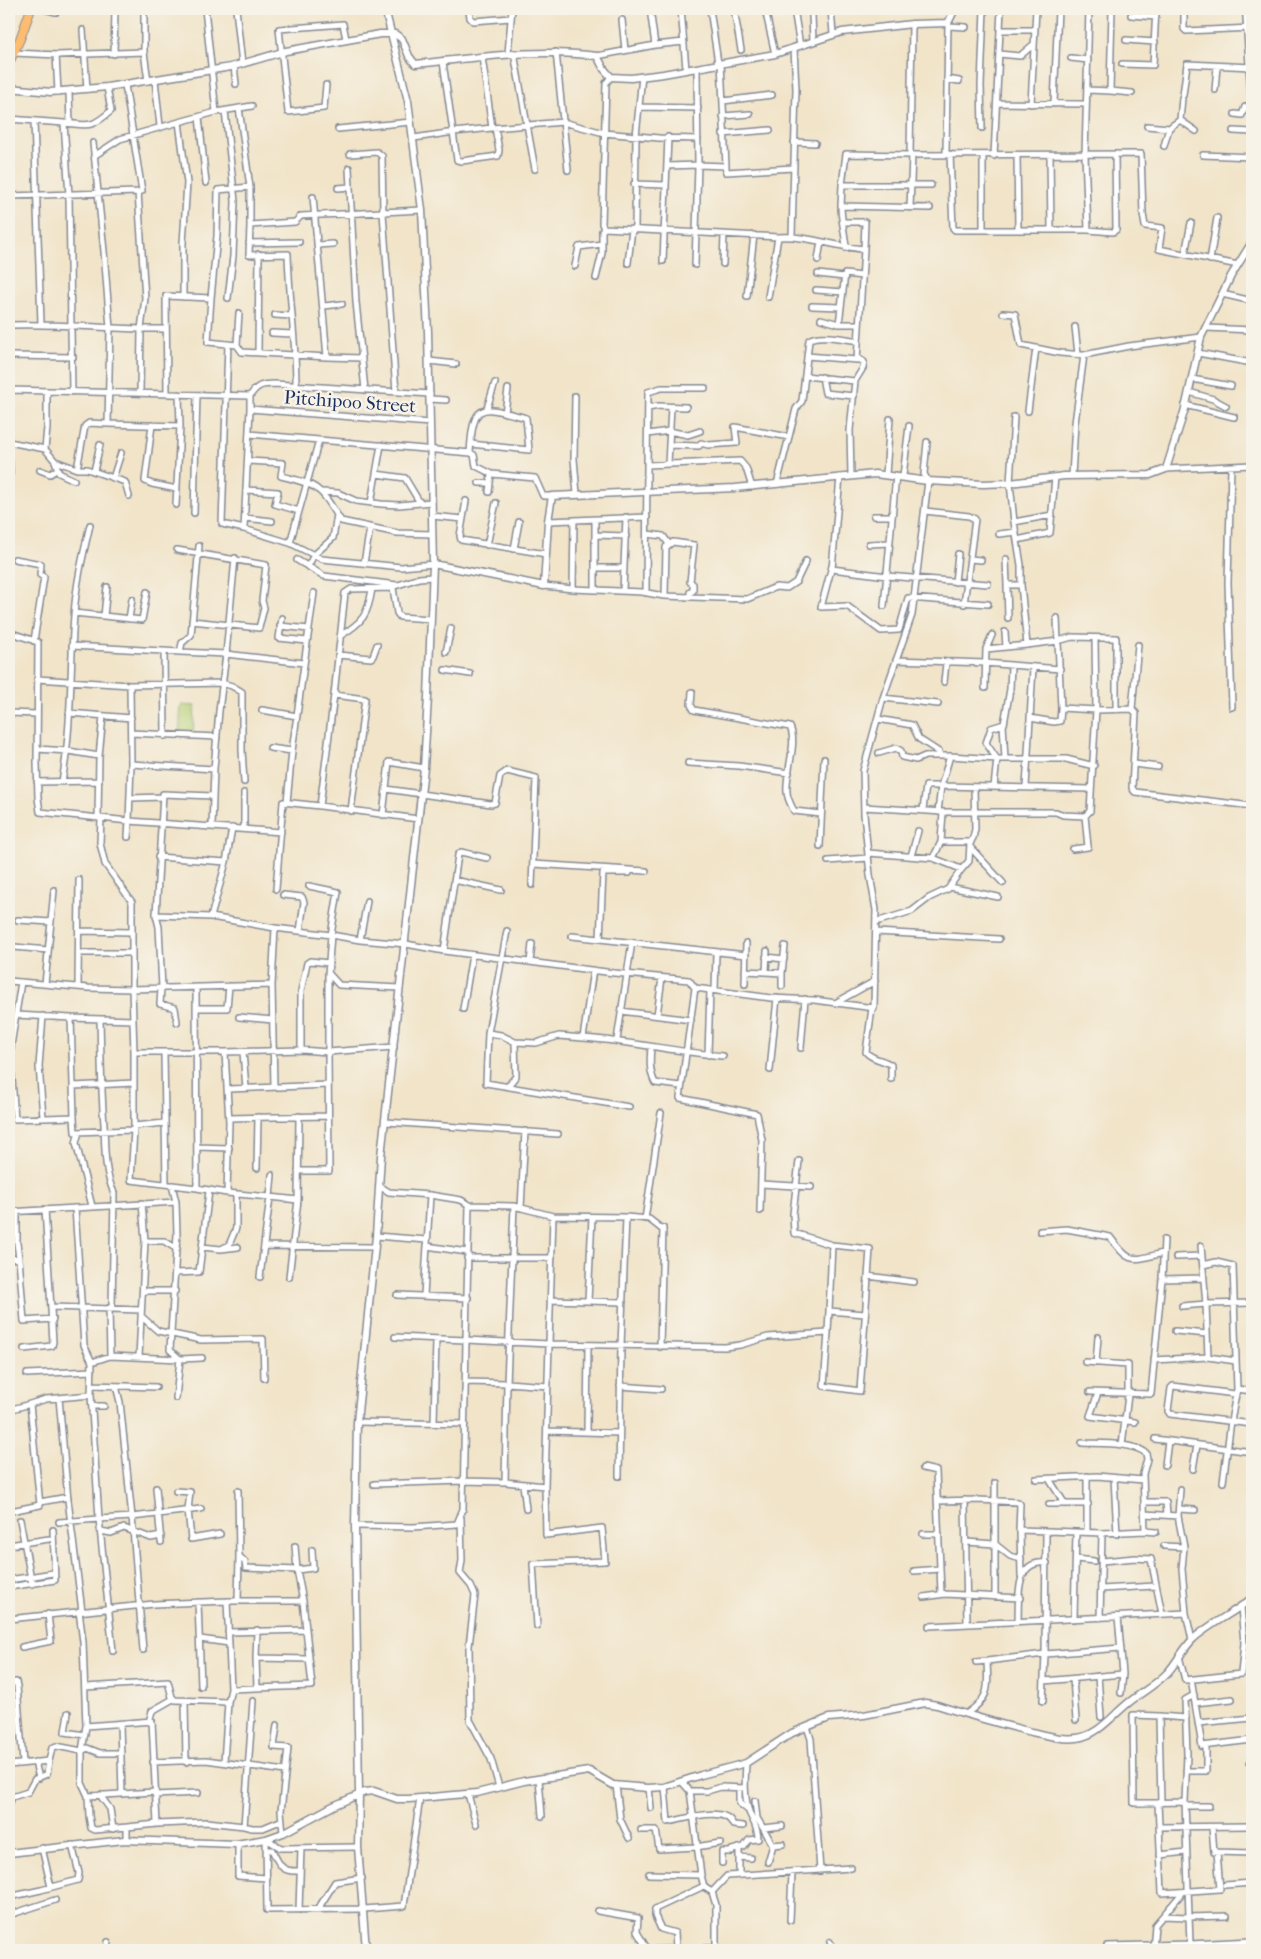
<svg xmlns="http://www.w3.org/2000/svg" width="1261" height="1959" font-family="'IM FELL French Canon',serif">
<style>
.green{fill:#b5d075;stroke:#68806a}
.lines{fill:none;stroke-linecap:round;stroke-linejoin:round}
.minor-casing{stroke:#868a94;stroke-width:8}
.tertiary-casing{stroke:#868a94;stroke-width:9}
.primary-casing{stroke:#868a94;stroke-width:10}
.minor{stroke:#fff;stroke-width:5}
.tertiary{stroke:#fff;stroke-width:6}
.primary{stroke:#fdbc6f;stroke-width:8}
.labels{text-anchor:middle;stroke-width:5;stroke-linejoin:round;paint-order:stroke}
.street-label{font-size:19px;fill:#1b2f5e;stroke:#f7f3e8}
</style>
<rect width="100%" height="100%" fill="#f7f3e8"/>
<filter id="ink" filterUnits="userSpaceOnUse"><feTurbulence type="fractalNoise" baseFrequency=".02" numOctaves="2"/><feDisplacementMap in="SourceGraphic" scale="10" xChannelSelector="R" yChannelSelector="G"/><feConvolveMatrix kernelMatrix="1 2 1 2 8 2 1 2 1" color-interpolation-filters="sRGB"/></filter>
<filter id="wash" filterUnits="userSpaceOnUse"><feTurbulence type="fractalNoise" baseFrequency=".0096" numOctaves="4" result="noise"/><feDisplacementMap in="SourceGraphic" scale="20" xChannelSelector="R" yChannelSelector="G"/><feGaussianBlur stdDeviation="1.12" result="paint"/><feColorMatrix in="noise" values="0 0 0 0 0 0 0 0 0 0 0 0 0 0 0 0 0 1.4 0 .05"/><feComposite in="paint" operator="in"/></filter>
<g filter="url(#wash)">
<rect width="100%" height="100%" fill="#f1e4c9"/>
<!-- green -->
<path class="green" d="M181 705 195 706 193 735 179 734Z"/>
</g>
<g filter="url(#ink)">
<g class="lines">
<defs>
<path id="minor" d="M44 9 56 12
M144 9V52L148 81
M236 9 242 64
M469 9 470 18 473 21 511 18
M681 9 686 69
M710 9 718 63
M734 9 741 50
M765 9 775 54
M794 9 800 46
M831 9 833 34
M1112 9 1110 91 1132 93
M1184 9V29L1186 31 1252 28
M812 15 813 41
M1131 15 1156 17
M622 20 625 50
M912 24 910 155 1141 154 1143 214 1145 226 1162 228 1159 249 1238 265
M949 26 966 27
M83 30 87 89
M1000 30H1034
M1126 40 1155 42
M655 45 684 42
M556 52 568 170
M14 53 58 55 144 52
M508 53 512 9
M514 53 535 169
M114 54 115 9
M999 54 1020 56 1034 44
M56 55 58 92
M597 56 655 45 650 9
M1071 58 1088 60
M443 62 457 160 462 161 498 156 499 150 495 128
M721 63 726 166
M1122 64 1153 65 1156 9
M234 66 236 84
M947 79 959 81
M155 80 160 126
M125 85 142 191 138 192
M326 85 324 108 288 112 279 29 343 24 346 39
M1088 90 1110 91
M1215 90 1217 67
M69 92 70 124
M1183 95 1187 64 1252 67
M723 101 772 95
M997 103 1085 104
M1031 104 1036 9
M1054 104 1058 9
M639 107 698 108
M239 108 250 187
M225 111 235 201 233 256 228 298
M216 112 252 106
M1235 114 1242 115 1245 107 1252 106
M723 116 750 114
M199 117 206 183
M9 119 64 123 69 195 72 392
M1180 120 1196 131
M34 121 41 323
M179 122 216 112 205 9
M64 123C89 125 90 129 111 111L107 87
M1147 126 1169 128 1180 120 1182 98
M492 128 563 122 604 133 659 138 698 139
M982 128 981 85 984 9
M338 129 411 122
M1233 131 1252 132
M723 134 770 130
M414 138 454 132 492 128 482 57
M794 142 815 143
M93 143 104 251 110 328 108 424 180 426 179 394
M1164 146 1169 128
M350 154 377 152 382 156 383 213 396 392
M946 154 948 23
M950 154 953 228 955 230H1088L1113 232 1116 230 1115 154
M910 155 846 154 842 185 841 206 930 208
M1017 155 1018 229
M1050 155 1051 230
M1203 155 1252 157
M94 156 120 139 179 122 187 183 183 243V297
M983 156V229
M994 156 1001 9
M667 166 698 165 726 166V172L793 168
M349 168 356 302 365 390
M634 184 666 185
M842 185H931
M338 188 350 187
M9 196 138 192 145 298 141 329H166
M313 197 327 357 362 358
M841 206C841 220 845 233 846 248
M910 208 912 155
M843 222H865L864 249
M250 225 249 255 288 254C289 298 296 341 296 385
M604 228 778 237C807 235 835 247 864 249L857 360 807 356
M635 229 636 136 642 76
M1088 230 1085 155 1089 9
M792 236 796 89 794 48
M249 243 299 242
M317 245 333 244
M1185 254 1191 223
M818 260 821 242
M1210 260 1217 218
M663 261 668 137
M628 263 632 229
M723 264 724 234
M695 265 698 165 697 68
M575 266 579 247 602 244
M818 274 844 277
M596 278 602 253V231L604 228 602 224 606 83 611 77
M816 290 843 292
M1222 294 1252 301
M747 296 754 235
M768 297 778 237
M211 298 208 342 237 345 242 352 327 357
M324 306 342 304
M812 306 841 307
M1003 313 1015 314 1021 345 1060 353 1084 355 1129 346 1201 337
M275 315 291 316
M9 318V338
M821 319 839 324 845 274 862 276
M839 324H859
M9 325C53 323 97 328 141 329L140 393
M1075 327 1078 354
M1206 328 1252 330
M272 333 293 334
M228 344 222 524 244 529 290 543 322 559 401 567 433 564
M237 345 239 313
M258 352 259 254
M1198 353 1252 363
M9 356 73 357
M429 361 456 364
M9 372V406
M805 376 855 381 850 430 851 476
M822 377 825 393 854 396
M1192 379 1231 386
M855 381 863 368 864 362 857 358
M705 388H661L648 392 647 465 740 461 746 468 752 487
M9 390 250 396V409L430 423
M1189 392 1213 399 1226 406
M167 394 166 296 211 298 217 236 218 190 250 187V225L295 222 301 216 422 210
M250 396C257 385 262 384 275 384L430 394
M575 396 574 459 577 494
M430 399 446 400
M1185 405 1234 417
M487 408 495 383
M648 408 659 406 686 407
M1028 411 1036 348
M505 413 508 389
M152 425 145 481 152 484 177 489
M249 434 471 453 474 455 476 466 492 474 535 478 543 496H552
M648 434 669 431 688 435 700 431
M9 442 45 449 55 461 77 469H87L125 482 129 496
M669 445 699 446 701 443 708 445 737 443 735 427 789 437
M45 449 47 428V391
M470 453C473 400 481 406 526 418L529 450 471 444
M9 458 10 473
M55 461 59 473 74 480
M248 461 283 463 281 476C320 485 320 488 341 521L397 533 432 534
M668 464 671 407
M1231 467 1228 583 1232 707
M77 469 85 426 89 423 108 424
M1166 469 1252 465
M40 470 50 474 58 469
M94 471 100 445
M376 474 405 478 420 503
M886 474 890 419
M903 476 909 426
M1072 476 1075 423 1084 355
M840 477 832 569 887 576 988 584
M113 478 121 453
M479 483H490
M777 484 796 409 802 401 809 340C817 333 847 339 858 341
M246 490 278 492 275 504 299 511
M322 492 338 493 356 501 381 504 399 505 431 502
M489 492 491 474
M466 501 460 536 461 540 546 554
M371 503 381 445
M176 505 180 426
M925 511 969 516 975 519 964 604
M194 513 197 395
M432 516 463 519
M874 516H892
M245 518 272 521
M595 519V590
M574 520 647 517
M548 521 574 520 573 589
M1014 522 1052 515
M244 529 250 409
M647 534 663 536 669 544
M999 534 1016 532
M595 535 626 536
M1017 540 1050 533 1055 477
M290 543 319 440
M869 544 890 543
M487 545 496 503
M514 549 519 522
M177 550 266 565 262 601 264 608 259 628 192 621
M15 559 41 564 40 575 44 577 34 641
M970 559 981 560
M1006 559 1007 585H1021
M297 560 324 576 397 585
M364 563 370 528
M308 566 314 555 333 538 337 515
M832 566 821 607 847 606 881 631 899 630 908 598 988 604
M595 568H623
M955 582 958 554
M1007 585 1008 618
M395 586 419 578 432 577
M544 586 573 589 642 592 664 596 747 599 776 587 787 588 796 582 806 561
M623 591 626 517
M646 593 647 465
M665 596 666 547 673 542 694 545 690 582 693 584V591L690 592V597
M884 606 896 475
M74 613 142 620 147 592
M104 616 107 587
M282 618 279 638 307 641
M1057 618 1058 641 1072 637 1116 638V710
M129 619 132 599
M280 626 309 629
M9 632 38 642 37 763 38 798 40 812 129 821 131 764 214 769 219 711 226 654 304 663
M1005 632 1006 647
M340 636C363 622 368 615 372 589
M1095 638 1096 710 1132 709 1136 713 1132 788 1135 792 1252 806
M72 646 180 652 182 643 191 635 199 546
M986 649 992 635
M164 651 165 736
M180 652 226 654 235 558
M446 652 451 628
M338 655 371 658 373 656 377 645
M896 660 985 663 1060 669
M445 670 470 674
M37 679 130 685 222 683 232 686 242 692V750L244 782
M944 682 946 663
M130 685 131 764
M985 688 986 649 1027 645
M692 692 691 705 694 710 790 727C798 744 785 773 787 792 787 798 791 805 794 811L821 814
M334 695 345 593 351 589 393 588 397 613 400 617 431 619
M883 698 938 704
M1132 709 1138 645
M262 710 297 716
M9 713 37 714
M69 713 131 718
M1030 718 1054 722 1060 721 1061 708
M878 719 912 725 919 739 939 752 940 755
M1003 724 1005 759
M131 733 217 737
M270 748 292 751
M37 749 68 751 99 756
M879 753 896 748 901 751 902 757 916 760 925 756H950
M688 763 739 766 789 773
M1134 764 1158 767
M37 782 99 781
M62 782C72 727 70 670 74 615 76 584 83 555 90 525
M994 787 997 759 986 743 991 728 1004 724 1010 689 1011 666
M1026 787 1033 668
M386 789 491 804 495 803 500 776 507 771 536 778 532 885
M244 793V829
M130 798 163 797
M287 802 292 751 314 593
M320 806 418 819
M864 807 943 812H1056L1063 815 1085 816 1090 811 1096 710 1061 708 1058 641 1027 645 1021 585V565L1014 522 1010 483 1014 417
M923 810 926 786H941L950 756 997 759H1066L1094 766
M938 812 941 786 1091 789
M383 815 389 762 424 768
M98 818 99 756 103 716
M101 819 100 843 105 864 132 902V989L134 1052H225
M212 827 214 769
M128 837 129 821 281 832
M941 842H971
M820 846 824 759
M970 847 1003 883
M1073 849 1088 847 1085 816
M868 853 933 858 961 869
M911 856 918 831
M158 857 226 862
M933 858 941 842 943 812
M828 861 868 858
M533 864 646 871
M454 880 501 890
M950 887 998 897
M276 889 283 802 320 806 334 695 365 699 351 811
M283 895 302 897 304 902 300 931
M156 915 211 917 226 862 232 828
M211 917 275 928
M18 920 51 922
M876 922 912 911 929 898 948 889 961 870 969 861 970 843 973 838 975 829 974 787
M79 931 132 932
M507 931 488 1033 486 1083 629 1107
M876 932 999 939
M572 936 746 955
M600 939 603 873H629
M360 940 367 901
M14 947 48 950
M444 951 458 855 461 852 487 858
M79 953H132
M766 957 784 959
M530 962 532 944
M329 963 310 961 307 963 301 991V1050L328 1052V975L331 935 360 940 406 944 444 951 614 973 689 980 695 988 680 1098 757 1114 762 1140 760 1211
M593 970 583 1038C630 1041 676 1052 723 1056
M745 971 782 973
M766 972 767 951
M329 974 339 985 400 988
M9 981 88 988 132 989 272 985 274 1087
M45 984 54 890
M745 984 746 943
M272 985 275 928 331 935 338 892 309 886
M782 986V973L785 946
M78 987 79 880
M196 987 197 1188 227 1193 270 1197 272 1175
M161 988 160 1004 175 1008 177 1022
M162 988 159 927 156 915 163 794 213 796
M695 988 771 998 814 1000 874 1008 876 910 870 875 864 814 863 771 883 698 912 615 928 481 924 474 927 442
M715 991 716 953
M837 1002 875 981
M196 1008H227L229 986
M872 1008 866 1052C872 1060 883 1059 891 1065V1079
M463 1009 472 955
M621 1011 691 1020
M16 1015 71 1018 74 1117 15 1119 10 1052 21 982
M657 1015 662 978
M43 1016 39 1066 43 1117
M239 1017 273 1020
M71 1018 133 1020
M100 1019C101 1054 101 1089 104 1124 105 1148 104 1171 114 1193L112 1308
M488 1033 501 1035 515 1042 536 1043 559 1036 583 1038
M617 1040 632 942
M651 1047C650 1060 649 1071 655 1083L681 1086
M801 1048 805 999
M164 1052 166 1184
M243 1052 246 1088
M708 1055 710 990
M770 1070 777 998
M73 1086 134 1083V1052
M508 1086 516 1076 515 1042
M228 1089 328 1085
M74 1117 75 1132 134 1130V1083
M229 1118 327 1116
M386 1122 558 1134
M134 1126 165 1123
M134 1130 131 1180 197 1188
M79 1132 76 1143 92 1206
M197 1147 229 1148
M799 1161 793 1214 794 1233 832 1245 870 1249 860 1391 824 1386 828 1333 832 1245
M257 1168 258 1117
M298 1171H329L328 1052 394 1047
M761 1184 811 1187
M172 1185 176 1202
M379 1186 389 1192 430 1195
M227 1193 229 1122 225 1052 301 1050
M469 1205 514 1206 553 1216 626 1217 649 1219 663 1230
M514 1206 507 1383 548 1386
M75 1208 84 1345 92 1362
M521 1208 525 1131
M17 1211V1243L19 1258
M9 1212 176 1202 177 1234 170 1350 180 1359 202 1358
M645 1219 661 1113
M1040 1231 1067 1229 1110 1237C1130 1264 1131 1261 1163 1253
M376 1236 427 1240
M145 1241H164L177 1249
M265 1246 374 1247
M427 1246 467 1252
M202 1247 221 1249 238 1247
M221 1249 229 1245 236 1228V1194
M1176 1257 1202 1256
M467 1258H552
M9 1259 19 1258 24 1321 53 1319
M1203 1265 1216 1262 1233 1266 1237 1389 1231 1421 1223 1482
M176 1273 199 1272 209 1191
M868 1276 914 1282
M260 1277 270 1197 298 1200
M289 1277 298 1200 299 1116
M1162 1279 1204 1278
M144 1291H175
M397 1295 468 1298
M424 1296 430 1195 461 1200 469 1205 466 1340 549 1344 553 1216
M550 1300 623 1302
M588 1301 592 1217
M1182 1306 1206 1304 1201 1246
M52 1307 141 1310
M829 1311 865 1314
M142 1317 158 1331 201 1340 263 1339 264 1378
M1175 1331 1207 1334
M660 1347 663 1228
M24 1349 52 1346 53 1342 45 1209
M110 1356 180 1359 176 1398
M139 1357 145 1241 142 1203
M1208 1357 1236 1361
M1154 1360 1208 1357 1206 1304 1252 1303
M1085 1362 1128 1365V1395L1122 1445
M1096 1363 1098 1337
M27 1374 92 1371
M92 1385 156 1387
M116 1386 120 1402 132 1517 201 1509
M620 1386 661 1389
M1237 1389 1252 1391
M1090 1392 1151 1394 1162 1279 1164 1240
M1098 1393 1090 1416 1135 1422
M1235 1394 1173 1386 1171 1388 1168 1411 1170 1414 1252 1424
M91 1395 92 1362 110 1356 109 1308
M59 1398 68 1500 82 1611
M92 1406H104
M9 1410 30 1404
M357 1422 465 1424
M434 1423 436 1339
M547 1431 619 1433
M587 1432 588 1345
M1155 1439 1252 1452
M1082 1443C1100 1444 1132 1442 1146 1453L1147 1459 1143 1474 1145 1531 1102 1533
M1165 1465 1168 1441
M923 1468 936 1471 941 1592 945 1594 1020 1598
M1193 1469 1197 1445
M619 1476 621 1346 626 1217
M1087 1476V1532
M1114 1478 1117 1534
M1036 1479 1097 1476 1143 1480
M1049 1479 1065 1504
M505 1482 545 1486 549 1344 725 1347 740 1345 768 1337 828 1333
M995 1483V1597
M374 1484 463 1481 505 1482 507 1383 466 1382
M523 1484 526 1509
M9 1487 11 1511 9 1512
M156 1488 161 1542
M1180 1489 1178 1516 1184 1547 1182 1569 1186 1613 1192 1640
M176 1491 190 1492 188 1510 191 1539 220 1534
M965 1500 967 1623
M937 1501 978 1500 1018 1502 1020 1504 1019 1529 1020 1530 1076 1532
M40 1502 68 1497
M1144 1502H1166L1167 1515
M1049 1504H1088
M1179 1509 1195 1510
M11 1511 40 1505 30 1404 46 1399 91 1395 99 1519 59 1522
M1145 1514 1178 1516
M461 1518 462 1560 460 1573 471 1586 475 1595 469 1646 470 1720 491 1759 499 1787
M20 1520 32 1584
M355 1526 413 1527 457 1524 463 1509 466 1340 395 1337
M1020 1530 1021 1576
M101 1531 111 1533 124 1528 151 1538 161 1536
M1145 1531 1156 1532
M923 1534H939
M966 1542 995 1544 1010 1556 1021 1559
M9 1545 49 1539
M295 1546 297 1570 313 1568 312 1550
M1164 1546 1184 1547
M1076 1559 1094 1561
M1102 1561 1135 1558 1151 1559 1162 1614
M914 1571 940 1569
M9 1580 53 1573
M9 1587 55 1580 53 1530
M1101 1589 1155 1586
M924 1597 945 1594
M238 1601 239 1556
M198 1602 201 1686
M79 1611 83 1642 86 1726 152 1721 157 1824 127 1827V1840
M1118 1617 1123 1674 1121 1693
M9 1619 154 1604 227 1601H303
M1074 1619 1076 1532 1102 1533 1100 1618
M1018 1621C1019 1599 1014 1559 1047 1563
M537 1626 533 1564 605 1561 602 1528 546 1535 545 1486
M929 1626 1186 1613
M257 1630 256 1658 309 1659
M228 1632 306 1630
M200 1639 229 1643
M22 1647 51 1641 48 1614
M113 1651 99 1519 132 1517 143 1650
M1179 1656 1185 1680 1241 1674 1244 1643 1241 1607
M256 1658 257 1688
M987 1661 1045 1654 1046 1531
M1098 1676 1101 1717
M1073 1679 1076 1720
M1191 1679 1202 1746 1252 1740
M1044 1681 1123 1674
M9 1683 16 1682 17 1686 23 1763
M85 1687 168 1682 172 1697 175 1700 228 1702
M231 1689 312 1686 303 1601 297 1570 246 1568 245 1562 239 1556 238 1491
M185 1701 186 1762
M1043 1701 1045 1654 1121 1648
M1195 1703 1232 1699
M68 1713 65 1732 85 1735
M966 1714C991 1697 988 1689 987 1661L976 1662
M1159 1716 1186 1718
M149 1722 152 1711 173 1699
M1198 1723 1252 1718
M120 1724 122 1793
M277 1725 274 1747 288 1748 281 1811 283 1833
M86 1726 82 1751V1783L88 1796 89 1816 91 1828 95 1830 127 1827
M807 1727 811 1739 820 1871
M35 1762 39 1778
M153 1762 206 1760 285 1771
M224 1762 228 1702 231 1689 227 1601
M1250 1763H1252
M9 1765 49 1761 52 1748 56 1746 82 1751 87 1748 100 1753H121
M1186 1771H1206V1746
M539 1779 542 1816
M682 1782 690 1791 701 1875 704 1887 712 1892 727 1876 851 1868
M616 1785 620 1819 629 1838
M665 1787 668 1822C683 1820 726 1804 733 1825L743 1826
M649 1788 651 1808
M739 1788V1803L749 1811
M690 1791H707L721 1787 745 1788
M468 1794 476 1824
M100 1795 110 1809 113 1829
M155 1795 198 1793
M88 1796 154 1792
M755 1801 757 1818 773 1845
M1158 1803 1162 1893 1220 1889 1217 1852
M1161 1803 1159 1716 1133 1715 1134 1803 1185 1802
M9 1805 12 1797 28 1792 35 1779 47 1774 49 1761
M1185 1806H1209
M157 1824 207 1822 244 1826 252 1828H263L280 1821
M244 1826 253 1701
M1160 1827 1248 1826
M1212 1827 1214 1852 1252 1853
M763 1828 782 1826
M641 1830H656L659 1849 696 1847 720 1843
M266 1839 267 1910 364 1909 404 1906 420 1798
M266 1839 281 1848 358 1847
M238 1844V1876L267 1878
M42 1848 51 1887
M739 1848V1875
M267 1850H272C280 1866 281 1872 300 1871
M1160 1855 1186 1852
M739 1857 751 1858
M768 1862 773 1845 783 1844
M722 1863V1852H732V1850L744 1847 749 1840 758 1839C758 1827 753 1822 749 1812 744 1796 745 1780 746 1763
M649 1874 701 1875
M1225 1885 1252 1883
M712 1892 716 1905V1950
M9 1897 41 1890 78 1880 79 1873 72 1845
M318 1909 335 1882 362 1878
M299 1910 301 1848
M598 1911 638 1918 637 1932 648 1950
M9 1915 55 1900
M1163 1916 1188 1917 1227 1916
M790 1920 792 1873
M830 1942 835 1950
M1190 1944 1252 1941
M1107 1946 1190 1944 1185 1802 1187 1754 1185 1700 1194 1695
M676 1948 675 1933 661 1929 655 1916V1909L704 1886
M107 1950 108 1942
M647 1950 716 1948
M1153 1950 1155 1925 1183 1892"/>
<path id="tertiary" d="M1246 9 1252 105
M9 88 51 92 107 87 231 67 286 51 380 34H395L402 39 409 56 415 64C478 58 533 48 597 56L604 69 611 77 631 78 663 74 775 54 842 32 912 24 948 23 955 9
M433 564 544 586 548 521 552 496 735 488 875 474 928 481 983 484 1010 483 1064 476 1150 475 1166 469 1185 409 1201 337 1231 276 1252 242
M9 1853 124 1840 236 1844 266 1839 283 1833 333 1806 365 1792 374 1791 397 1799H409L477 1793 524 1781 589 1771 613 1785 648 1788 664 1787 701 1775 746 1763 792 1733 829 1718 864 1715 925 1703 937 1705C968 1715 1000 1724 1032 1732 1046 1735 1061 1740 1077 1738 1100 1735 1114 1713 1132 1700 1144 1691 1158 1683 1168 1672 1177 1662 1183 1649 1193 1639 1211 1623 1234 1613 1252 1598
M366 1950 358 1847 359 1794 355 1526 357 1422 376 1236 381 1156 424 768 428 697 433 564 428 332 422 210 408 101 385 9"/>
<path id="primary" d="M9 63 20 39 31 9"/>
</defs>
<!-- minor casing -->
<use href="#minor" class="minor-casing"/>
<!-- tertiary casing -->
<use href="#tertiary" class="tertiary-casing"/>
<!-- primary casing -->
<use href="#primary" class="primary-casing"/>
<!-- minor -->
<use href="#minor" class="minor"/>
<!-- tertiary -->
<use href="#tertiary" class="tertiary"/>
<!-- primary -->
<use href="#primary" class="primary"/>
</g>
</g>
<g class="labels">
<!-- street labels -->
<g class="street-label">
<text transform="translate(350 401) rotate(4)" y="7">Pitchipoo Street</text>
</g>
</g>
<!-- margin -->
<rect width="1261" height="1959" fill="none" stroke="#f7f3e8" stroke-width="30"/>
</svg>
